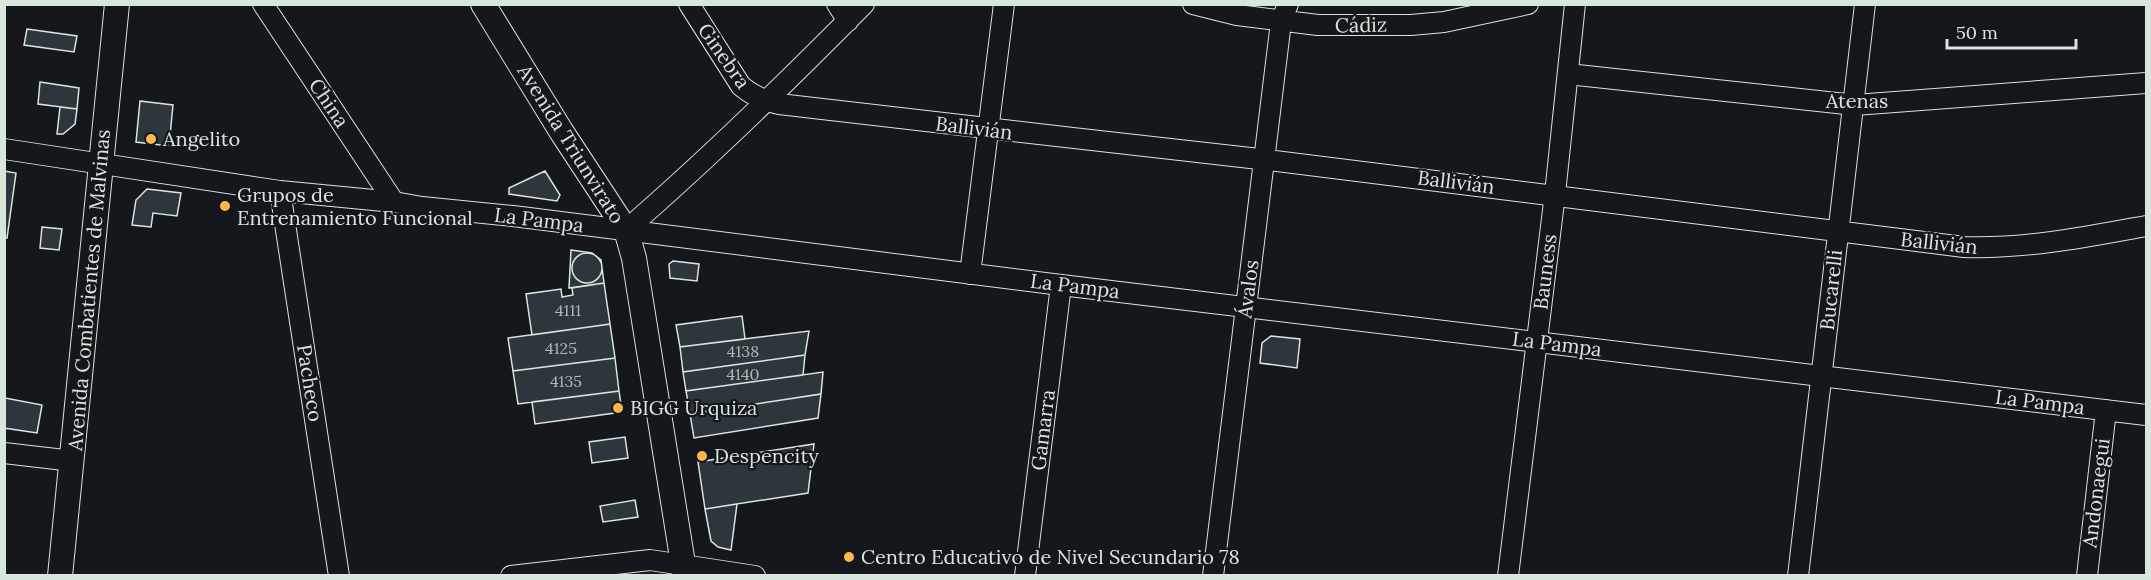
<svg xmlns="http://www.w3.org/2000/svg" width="2151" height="580" font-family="Lora,serif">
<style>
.building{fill:#2c363c;stroke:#d8e6dc;stroke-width:1.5}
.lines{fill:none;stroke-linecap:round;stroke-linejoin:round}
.minor-casing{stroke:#d8e6dc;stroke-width:22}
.major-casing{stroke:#d8e6dc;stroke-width:26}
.minor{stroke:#14181c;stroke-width:20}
.major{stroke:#14181c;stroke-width:24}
.poi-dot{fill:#ffb74d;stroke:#14181c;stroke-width:2}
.labels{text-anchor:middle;stroke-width:4.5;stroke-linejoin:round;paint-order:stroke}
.number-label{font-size:16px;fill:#adbab4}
.street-label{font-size:20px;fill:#d8e6dc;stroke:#14181c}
.poi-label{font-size:20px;fill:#d8e6dc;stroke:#14181c;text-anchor:start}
</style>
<rect width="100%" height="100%" fill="#14181c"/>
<!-- building -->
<path class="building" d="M27 29 77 36 74 52 24 45Z
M40 82 79 88 77 109 38 104Z
M140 101 173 105 169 146 136 142Z
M60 107 77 109 75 124 63 134H57Z
M4 171 16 173 7 238 4 237Z
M545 171 560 195 557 201 509 194V188Z
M147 189 181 193 177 216 153 213 151 227 132 225 136 200Z
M42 227 62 229 59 250 40 248Z
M571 250 592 253 601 260 604 283 569 288Z
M572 268a15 15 0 1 1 30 0a15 15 0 1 1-30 0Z
M673 261 699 264 697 281 670 278 669 264Z
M604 283 610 324 532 335 526 294 561 289 562 297 573 295 572 288Z
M742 316 745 339 680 347 676 325Z
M610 324 615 358 513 371 508 338Z
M809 331 805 355 683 372 680 347Z
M1271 336 1300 339 1297 368 1260 363 1262 343Z
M805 355 803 375 686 391 683 372Z
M615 358 619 391 518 404 513 371Z
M823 372 821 394 690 414 686 391Z
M619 391 622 412 535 424 532 402Z
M821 394 818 418 694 438 690 414Z
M5 398 42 405 37 433 4 428Z
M625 437 628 458 592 463 589 442Z
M814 444 808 493 705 509 698 462Z
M635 500 638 517 603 522 600 506Z
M737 504 731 550 718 547 711 541 705 509Z"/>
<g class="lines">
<defs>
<path id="minor" d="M263 4 394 202
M689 4 741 86C753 96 764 101 779 104 942 124 1105 141 1268 160 1500 187 1732 217 1964 247 2026 249 2086 237 2146 226
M837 4 848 21
M1193 4 1237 15 1318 25H1411L1444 22 1528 4
M1568 74 1855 105 2146 83
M4 149 280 191 394 202 422 207 513 216 1061 285 2146 415
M280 191 339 576
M626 230C708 159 787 82 864 4
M970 274 1004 4
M4 453 73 461
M511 576 650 560 755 576
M1025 576 1061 285
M1213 576 1281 22 1288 4
M1508 576 1555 194 1575 4
M1798 576 1865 4
M2087 576 2106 410"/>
<path id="major" d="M483 4 561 131 626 230 634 258 685 576
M60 576 117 4"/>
</defs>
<!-- minor casing -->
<use href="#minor" class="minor-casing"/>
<!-- major casing -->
<use href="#major" class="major-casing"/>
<!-- minor -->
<use href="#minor" class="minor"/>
<!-- major -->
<use href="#major" class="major"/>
</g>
<!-- markers -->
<g class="poi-dot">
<circle cx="151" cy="139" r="6"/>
<circle cx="225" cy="206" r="6"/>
<circle cx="618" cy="408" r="6"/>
<circle cx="702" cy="456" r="6"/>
<circle cx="849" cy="557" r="6"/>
</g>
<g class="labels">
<!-- number labels -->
<g class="number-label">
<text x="568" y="316">4111</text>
<text x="561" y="354">4125</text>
<text x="743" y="357">4138</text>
<text x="743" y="380">4140</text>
<text x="566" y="387">4135</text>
</g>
<!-- street labels -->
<g class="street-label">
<text transform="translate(1361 25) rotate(-1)" y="7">Cádiz</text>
<text transform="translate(724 56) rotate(55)" y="7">Ginebra</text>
<text x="1857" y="108">Atenas</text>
<text transform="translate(329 103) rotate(56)" y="7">China</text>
<text transform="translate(974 128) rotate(7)" y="7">Ballivián</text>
<text transform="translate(571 144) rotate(58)" y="7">Avenida Triunvirato</text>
<text transform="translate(1456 182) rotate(7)" y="7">Ballivián</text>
<text transform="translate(539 220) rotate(7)" y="7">La Pampa</text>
<text transform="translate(1939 243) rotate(6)" y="7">Ballivián</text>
<text transform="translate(1545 272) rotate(-83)" y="7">Bauness</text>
<text transform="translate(1075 286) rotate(7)" y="7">La Pampa</text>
<text transform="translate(1248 289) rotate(-83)" y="7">Ávalos</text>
<text transform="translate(89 290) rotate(-85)" y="7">Avenida Combatientes de Malvinas</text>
<text transform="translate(1831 290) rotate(-84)" y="7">Bucarelli</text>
<text transform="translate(1557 344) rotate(7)" y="7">La Pampa</text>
<text transform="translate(310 383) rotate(81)" y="7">Pacheco</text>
<text transform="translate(2040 402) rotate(7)" y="7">La Pampa</text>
<text transform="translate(1043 430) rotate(-83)" y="7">Gamarra</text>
<text transform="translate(2096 493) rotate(-83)" y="7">Andonaegui</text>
</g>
<!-- poi labels -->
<g class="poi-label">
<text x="163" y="146">Angelito</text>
<text x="237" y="202">Grupos de<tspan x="237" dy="23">Entrenamiento Funcional</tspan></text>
<text x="630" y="415">BIGG Urquiza</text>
<text x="714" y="463">Despencity</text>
<text x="861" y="564">Centro Educativo de Nivel Secundario 78</text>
</g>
</g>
<!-- border -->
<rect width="2151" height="580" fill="none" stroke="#d8e6dc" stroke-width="12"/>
<!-- scale -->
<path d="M1947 39v9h129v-9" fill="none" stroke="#d8e6dc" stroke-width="3"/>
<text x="1956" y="39" font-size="18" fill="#d8e6dc" stroke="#14181c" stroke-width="4.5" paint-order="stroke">50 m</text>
</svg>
